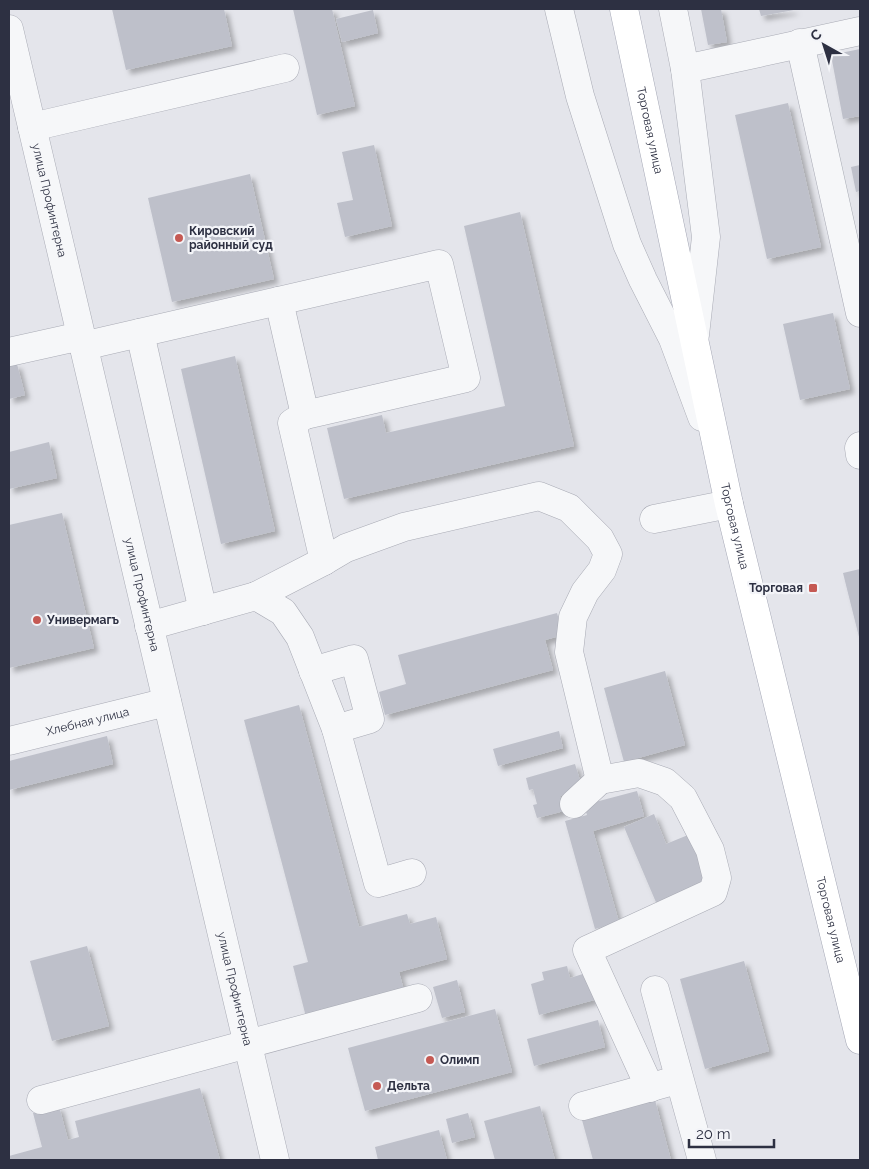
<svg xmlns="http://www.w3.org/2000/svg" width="869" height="1169" font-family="Raleway,sans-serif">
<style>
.building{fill:#bec0ca;filter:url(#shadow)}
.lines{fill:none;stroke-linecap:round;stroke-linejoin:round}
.minor-casing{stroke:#a9abb5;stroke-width:29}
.major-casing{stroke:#a4a7b5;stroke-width:29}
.minor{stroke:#f6f7f9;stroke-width:28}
.major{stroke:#fff;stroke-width:28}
.poi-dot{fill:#c55953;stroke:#f3f4f8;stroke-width:2}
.labels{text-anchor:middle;stroke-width:4.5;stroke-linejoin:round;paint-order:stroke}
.street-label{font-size:12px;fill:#2d3042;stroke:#f3f4f8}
.poi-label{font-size:12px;font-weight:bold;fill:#2d3042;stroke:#f3f4f8;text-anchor:start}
</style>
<defs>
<filter id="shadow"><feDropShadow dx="4.5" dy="4.5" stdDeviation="2.5" flood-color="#0004"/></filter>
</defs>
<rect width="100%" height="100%" fill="#e4e5eb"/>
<!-- building -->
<path class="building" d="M112 9H224L232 46 126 70Z
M293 9H332L355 106 317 115Z
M701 9H721L727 42 708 45Z
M759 9H793L794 10 761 16Z
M373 10 378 33 342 42 336 19Z
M860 49V116L843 119 831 55Z
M788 103 821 247 767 259 735 115Z
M374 145 392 226 345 237 337 203 353 200 342 152Z
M860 165V191L856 192 851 167Z
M250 174 274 279 172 302 148 198Z
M520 212 574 446 344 499 327 428 382 415 386 433 505 406 464 226Z
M833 313 850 389 800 400 783 324Z
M235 356 275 531 221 544 181 369Z
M17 364 25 395 9 399V366Z
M49 442 57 478 9 489V452Z
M62 513 94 648 9 668V525Z
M860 569V641L843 573Z
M557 613 563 635 545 640 553 670 385 715 379 692 406 684 398 655Z
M665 671 685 745 624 762 604 688Z
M299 705 359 927 407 914 410 924 436 917 447 959 399 972 405 994 307 1021 293 966 308 962 244 720Z
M559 731 563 748 498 766 493 749Z
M107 736 113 764 9 790V761Z
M575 764 583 790 560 796 564 811 537 818 533 805 537 804 533 789 529 790 526 778Z
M637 791 644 816 593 831 619 922 595 929 565 821 587 815 584 805Z
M654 814 666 844 688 835 709 885 658 907 624 827Z
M87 946 109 1026 52 1041 30 961Z
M744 961 769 1051 705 1069 680 979Z
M567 966 570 978 586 973 594 1000 539 1015 531 984 544 980 542 972Z
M457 980 465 1012 442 1018 433 987Z
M495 1009 512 1072 365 1111 348 1048Z
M598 1020 605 1047 534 1066 527 1039Z
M200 1088 220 1160H9V1156L42 1147 33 1113 59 1106 68 1140 79 1137 75 1121Z
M655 1100 671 1160H593L582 1120Z
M540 1106 555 1160H495L484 1121Z
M468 1113 475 1137 452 1143 446 1119Z
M439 1130 447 1160H378L375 1147Z"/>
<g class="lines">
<defs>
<g id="minor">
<path d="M559 9 580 96 627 244 643 280 673 339 702 417"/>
<path d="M673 9 685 69 706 237 695 335"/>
<path id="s1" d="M9 29 275 1160"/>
<path d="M800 43 860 313"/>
<path d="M685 69 860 31"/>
<path d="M32 127 285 68"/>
<path d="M279 301 305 415"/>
<path d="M140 333 203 611"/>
<path d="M83 346 439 264 466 378 305 415 292 423 324 561"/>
<path d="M9 352 81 336"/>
<path d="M860 446 859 448 860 455"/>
<path d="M654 519 729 504"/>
<path d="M256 596 324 561 346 548 404 527 539 496 569 508 600 539 608 554 602 570 585 592 573 617 569 652 600 780"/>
<path d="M149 626 256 596 283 612 300 637 336 729 378 883 412 873"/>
<path d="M313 671 354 659 370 719 336 729"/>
<path id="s2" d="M9 741 167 702"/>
<path d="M574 804 600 780 639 773 665 782 683 798 710 850 717 878 713 892 587 950 650 1088"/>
<path d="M655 990 702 1160"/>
<path d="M41 1100 418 998"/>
<path d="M583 1106 666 1083"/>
</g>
<g id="major">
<path id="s3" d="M624 9 729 504 860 1040"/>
</g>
</defs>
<!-- minor casing -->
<use href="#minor" class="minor-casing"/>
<!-- major casing -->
<use href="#major" class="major-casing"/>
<!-- minor -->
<use href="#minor" class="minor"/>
<!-- major -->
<use href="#major" class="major"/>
</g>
<!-- markers -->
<g class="poi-dot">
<circle cx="179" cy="238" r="5"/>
<rect x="808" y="583" width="10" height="10" rx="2.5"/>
<circle cx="37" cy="620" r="5"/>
<circle cx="430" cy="1060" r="5"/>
<circle cx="377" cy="1086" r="5"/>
</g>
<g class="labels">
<!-- street labels -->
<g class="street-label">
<text dy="4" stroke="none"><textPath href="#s3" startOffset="124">Торговая улица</textPath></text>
<text dy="4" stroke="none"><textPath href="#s1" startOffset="176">улица Профинтерна</textPath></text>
<text dy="4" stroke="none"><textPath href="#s3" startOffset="529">Торговая улица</textPath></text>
<text dy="4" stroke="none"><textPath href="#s1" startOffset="581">улица Профинтерна</textPath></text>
<text dy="4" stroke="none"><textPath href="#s2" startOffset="81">Хлебная улица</textPath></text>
<text dy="4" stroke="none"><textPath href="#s3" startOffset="934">Торговая улица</textPath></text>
<text dy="4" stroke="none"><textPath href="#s1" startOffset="986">улица Профинтерна</textPath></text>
</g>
<!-- poi labels -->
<g class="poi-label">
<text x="189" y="235">Кировский<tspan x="189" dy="14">районный суд</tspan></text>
<text x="803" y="592" text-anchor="end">Торговая</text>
<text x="47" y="624">Универмагъ</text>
<text x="440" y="1064">Олимп</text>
<text x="387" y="1090">Дельта</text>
</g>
</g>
<!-- border -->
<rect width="869" height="1169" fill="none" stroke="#2d3042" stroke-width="20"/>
<!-- north arrow -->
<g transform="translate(824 45) rotate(321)" stroke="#f3f4f8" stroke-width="4" paint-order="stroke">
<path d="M0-4L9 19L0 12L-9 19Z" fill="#2d3042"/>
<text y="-8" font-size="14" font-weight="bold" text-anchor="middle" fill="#2d3042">С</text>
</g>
<!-- scale -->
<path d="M689 1139v8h85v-8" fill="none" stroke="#2d3042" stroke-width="2.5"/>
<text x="696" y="1139" font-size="15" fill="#2d3042" stroke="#f3f4f8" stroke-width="4" paint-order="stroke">20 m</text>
</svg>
